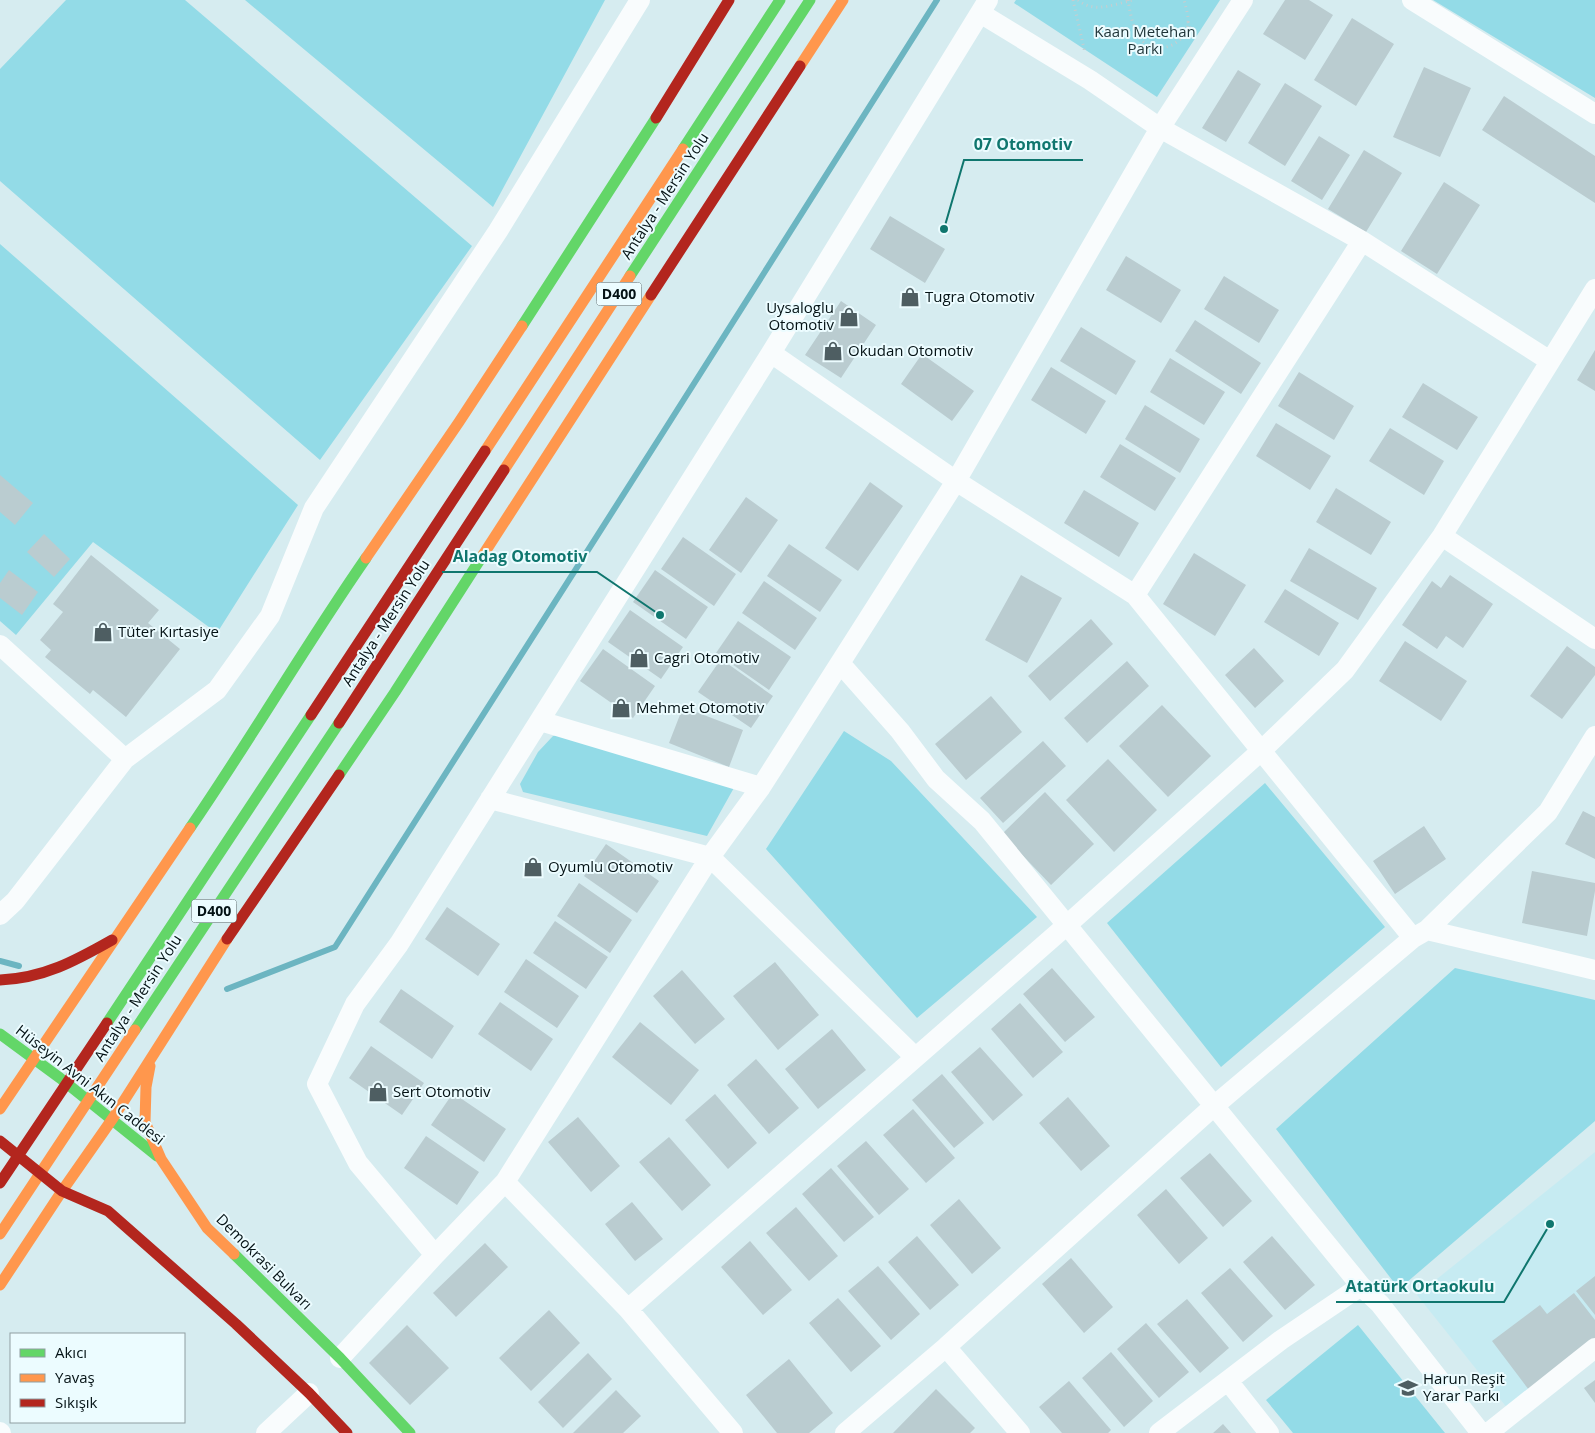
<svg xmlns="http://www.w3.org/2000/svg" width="1595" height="1433" font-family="'Open Sans',sans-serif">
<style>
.built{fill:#c6ebf2}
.green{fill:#93dbe7}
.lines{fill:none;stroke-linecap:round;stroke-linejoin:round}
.stream{stroke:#6cb5c1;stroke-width:6}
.building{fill:#baccd0}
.path{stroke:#c7cdcf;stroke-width:3;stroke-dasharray:1 4;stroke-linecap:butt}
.street{stroke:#f9fcfd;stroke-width:20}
.fast{stroke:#63d668;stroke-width:11}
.slow{stroke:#ff974d;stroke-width:11}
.jam{stroke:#b3261e;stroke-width:11}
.labels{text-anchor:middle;stroke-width:4;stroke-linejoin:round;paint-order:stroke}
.shield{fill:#ecfcff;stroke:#4a585b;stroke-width:1}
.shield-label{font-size:14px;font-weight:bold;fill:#041215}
.park-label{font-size:15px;fill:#1e3438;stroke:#ecfcff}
.street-label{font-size:15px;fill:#041215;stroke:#ecfcff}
.poi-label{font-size:15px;fill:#041215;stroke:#ecfcff;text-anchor:start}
.leader{fill:none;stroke:#0f766e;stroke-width:2}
.callout-dot{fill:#0f766e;stroke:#ecfcff;stroke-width:2}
.callout-label{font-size:16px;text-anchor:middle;font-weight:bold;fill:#0f766e;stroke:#ecfcff;stroke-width:4;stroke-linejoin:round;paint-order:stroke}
</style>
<rect width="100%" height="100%" fill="#d6ecf0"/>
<!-- built -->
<path class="built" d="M1595 1152V1348L1512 1414 1417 1295Z"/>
<!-- green -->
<path class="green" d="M66 0H185L472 246 320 460 0 181V69Z
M245 0H605L493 207Z
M1016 0H1220L1157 97 1014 3Z
M1433 0H1595V98Z
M0 244 298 505 217 633 93 542 16 635 0 621Z
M844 731 891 761 1037 917 917 1018 766 849Z
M565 733 740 777 707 836 523 792 520 784 538 752 553 736Z
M1265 783 1385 927 1221 1067 1107 923Z
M1455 968 1595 1000V1121L1399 1289 1276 1129Z
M1358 1325 1445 1433H1293L1266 1400Z"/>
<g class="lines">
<!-- stream -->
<path class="stream" d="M0 961 19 966
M227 989 335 947 662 434 937 0"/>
</g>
<!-- building -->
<path class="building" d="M1285 0H1309L1333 15 1305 60 1263 34Z
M1352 18 1394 44 1356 106 1314 80Z
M1424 67 1471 88 1440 157 1393 137Z
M1238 70 1261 84 1226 142 1202 128Z
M1285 83 1322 106 1285 166 1248 143Z
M1504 96 1595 156V203L1482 130Z
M1319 136 1350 155 1322 200 1291 181Z
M1364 150 1402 173 1366 232 1328 209Z
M1444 182 1480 205 1437 274 1401 251Z
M890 216 945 249 925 283 870 249Z
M1126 256 1181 290 1161 323 1106 290Z
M1224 276 1279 310 1259 343 1204 309Z
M841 301 876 325 841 378 805 355Z
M1195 320 1261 363 1241 394 1175 351Z
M1081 327 1136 361 1116 395 1060 361Z
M1595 350V391L1577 380Z
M922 354 974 391 952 421 901 384Z
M1170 358 1225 392 1204 425 1150 392Z
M1051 367 1106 401 1086 434 1031 400Z
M1299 372 1354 406 1334 440 1278 406Z
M1423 383 1478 417 1457 450 1402 417Z
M1145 405 1200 439 1180 473 1125 439Z
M1276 423 1331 456 1310 490 1256 456Z
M1390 428 1444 461 1424 495 1369 461Z
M1120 444 1176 478 1155 511 1100 477Z
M0 475 33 503 15 525 0 512Z
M870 482 903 506 858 571 825 548Z
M1336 488 1391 522 1371 555 1316 522Z
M1084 490 1139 523 1119 557 1064 523Z
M746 497 778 520 741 573 709 550Z
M44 534 70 559 54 577 27 552Z
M683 537 736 574 714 606 661 569Z
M789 544 842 580 820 612 767 576Z
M1309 548 1377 588 1358 620 1290 581Z
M1194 553 1246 585 1215 636 1163 604Z
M91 555 159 610 148 623 180 649 126 717 93 690 90 694 45 657 51 650 40 640 63 612 53 604Z
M9 570 38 592 22 615 0 598V583Z
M655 570 708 607 686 639 633 602Z
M1021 575 1062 598 1027 663 985 640Z
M1450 575 1493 604 1463 648 1446 636 1437 649 1402 625 1432 581 1441 588Z
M764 581 817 618 795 650 742 613Z
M1285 589 1339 623 1319 656 1264 622Z
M630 610 683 647 661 679 608 642Z
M1091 619 1113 644 1050 701 1028 676Z
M738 621 791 657 769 690 716 653Z
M1405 641 1467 681 1441 721 1379 681Z
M1567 646 1595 667V675L1562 719 1530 696Z
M1254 648 1284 681 1255 708 1225 675Z
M603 649 655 686 633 718 580 681Z
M721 659 773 696 751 728 698 692Z
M1127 661 1149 686 1087 743 1064 718Z
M991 696 1022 732 966 780 935 744Z
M1162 705 1211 756 1168 797 1119 746Z
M683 707 743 730 729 767 669 743Z
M1043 741 1066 766 1003 823 980 798Z
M1108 759 1157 810 1114 852 1066 800Z
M1045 792 1094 844 1051 885 1002 834Z
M1583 811 1595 817V859L1565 844Z
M1424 826 1446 859 1395 894 1373 861Z
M606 844 659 881 637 913 584 876Z
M1532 871 1595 883V891L1587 936 1522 923Z
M579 883 632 920 610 953 557 916Z
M447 907 500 944 478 976 425 939Z
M555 921 608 957 586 989 533 953Z
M526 959 579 996 557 1028 504 992Z
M775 962 819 1015 778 1050 733 996Z
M1052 968 1095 1017 1065 1042 1023 994Z
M682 970 725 1019 695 1044 653 996Z
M401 989 454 1026 432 1059 379 1022Z
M500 1002 553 1039 531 1071 478 1034Z
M1020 1003 1063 1052 1033 1078 991 1029Z
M640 1022 699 1070 671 1105 612 1057Z
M832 1029 866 1070 818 1109 785 1069Z
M371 1046 424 1083 402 1115 349 1078Z
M980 1047 1023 1095 993 1121 951 1072Z
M756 1059 799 1108 769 1134 727 1085Z
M942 1074 984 1123 954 1148 912 1100Z
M453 1093 506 1129 484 1162 431 1125Z
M715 1094 757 1143 728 1169 685 1120Z
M1068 1097 1110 1146 1081 1171 1039 1123Z
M913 1109 955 1158 926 1183 883 1135Z
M578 1117 620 1166 591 1192 548 1142Z
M426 1136 479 1172 457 1205 404 1168Z
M669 1137 711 1185 682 1211 639 1162Z
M866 1141 909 1189 879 1215 837 1166Z
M1210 1153 1252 1201 1223 1227 1180 1178Z
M831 1168 874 1217 844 1242 802 1194Z
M1166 1189 1208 1238 1179 1264 1137 1215Z
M959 1199 1001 1248 972 1274 930 1225Z
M632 1202 663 1239 635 1261 605 1224Z
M796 1207 838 1256 809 1281 766 1233Z
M917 1236 959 1285 930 1310 888 1262Z
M1272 1236 1315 1285 1285 1310 1243 1262Z
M750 1241 792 1290 763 1315 721 1267Z
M485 1243 508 1267 456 1317 433 1293Z
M1071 1258 1113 1307 1084 1333 1042 1284Z
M878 1266 920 1314 891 1340 848 1291Z
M1230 1268 1273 1316 1243 1342 1201 1293Z
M1595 1276V1315L1576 1291Z
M1574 1293 1595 1320V1339L1529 1390 1492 1341 1540 1305 1547 1314Z
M838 1298 881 1346 851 1372 809 1323Z
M1187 1299 1229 1348 1200 1373 1157 1324Z
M549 1310 580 1343 531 1391 499 1358Z
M1146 1323 1189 1372 1159 1398 1117 1349Z
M407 1325 449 1368 410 1405 369 1363Z
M1111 1352 1153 1401 1124 1427 1082 1378Z
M588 1353 612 1379 563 1428 538 1402Z
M789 1359 833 1413 809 1433H777L746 1395Z
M1595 1380V1403L1584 1388Z
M1069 1381 1111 1430 1108 1433H1062L1039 1407Z
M936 1389 975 1428 970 1433H893Z
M616 1390 641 1416 623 1433H573Z
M1223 1424 1231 1433H1213Z"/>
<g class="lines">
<!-- path -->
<path class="path" d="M1073 0 1085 53
M1078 0C1094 14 1115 4 1133 0
M1128 0C1130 11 1132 24 1137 34 1149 56 1181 50 1187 27 1190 18 1186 9 1184 0
M1188 22 1194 40"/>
<!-- street -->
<path class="street" d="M1412 0 1595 114
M980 13 1090 80 1160 128 1362 241 1550 361
M771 353 956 481 1135 595 1413 938
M1442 536 1595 639
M1135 595 1362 241
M0 645 125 759
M840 663 900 731 936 779 982 821 1361 1286 1380 1304 1481 1433
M540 721 761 787
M490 799 710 857 915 1057
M0 915 15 901 125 759 217 690 270 616 314 508 498 231 640 0
M1427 930 1595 970
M505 1182 628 1309 733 1433
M435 1255 358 1163 317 1084 355 1004 399 944 771 353 988 0
M628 1309 1067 925 1261 751 1345 670 1442 536 1595 289
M946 1347 1020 1433
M340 1358 435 1255 505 1182 710 857 761 787 956 481 1160 128 1243 0
M1228 1381 1269 1433
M0 1432 1 1433
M266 1433 309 1393
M845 1433 946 1347 1214 1106 1413 938 1427 930 1548 812 1595 736
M1159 1433 1281 1340 1361 1286
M1488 1433 1595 1348"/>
<!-- fast -->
<path class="fast" d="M683 149 780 0
M630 276 810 0
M522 326 656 118
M339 775 395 692 483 555
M190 828C251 739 305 646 366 558
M107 1023 311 715
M135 1030 339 723
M0 1034 60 1078 157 1156
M234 1254 340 1358 410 1433"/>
<!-- slow -->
<path class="slow" d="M800 66 843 0
M485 451 683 149
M504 470 630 276
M483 555 651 295
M366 558 459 422 522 326
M150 1066 146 1087 145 1122 161 1159 207 1228 234 1254
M0 1109 190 828
M0 1234 135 1030
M0 1285 62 1191 113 1118 227 939"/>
<!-- jam -->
<path class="jam" d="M656 118 729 0
M651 295 800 66
M311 715 485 451
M339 723 504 470
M227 939 339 775
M0 980C44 978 75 961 112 940
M0 1141 62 1191 108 1211 236 1324 309 1393 347 1433
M0 1183 107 1023"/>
</g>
<!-- icons -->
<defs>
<symbol id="shop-bare" viewBox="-9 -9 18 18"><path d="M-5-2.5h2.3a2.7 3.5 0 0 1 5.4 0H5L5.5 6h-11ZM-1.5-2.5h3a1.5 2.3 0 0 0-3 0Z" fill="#4e5e62" stroke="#ecfcff" stroke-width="2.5" paint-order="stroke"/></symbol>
<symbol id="school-bare" viewBox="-9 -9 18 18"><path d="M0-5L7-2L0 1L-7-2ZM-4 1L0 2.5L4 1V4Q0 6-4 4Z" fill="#4e5e62" stroke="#ecfcff" stroke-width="2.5" paint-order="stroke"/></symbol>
</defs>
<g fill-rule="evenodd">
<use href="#shop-bare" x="896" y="283" width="28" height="28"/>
<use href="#shop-bare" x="835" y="303" width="28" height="28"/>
<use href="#shop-bare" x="819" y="337" width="28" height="28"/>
<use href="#shop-bare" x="89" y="618" width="28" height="28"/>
<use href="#shop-bare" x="625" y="644" width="28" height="28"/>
<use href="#shop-bare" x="607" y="694" width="28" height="28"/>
<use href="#shop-bare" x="519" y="853" width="28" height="28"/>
<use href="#shop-bare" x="364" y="1078" width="28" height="28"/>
<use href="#school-bare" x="1394" y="1374" width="28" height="28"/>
</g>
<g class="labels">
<!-- shield labels -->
<g class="shield">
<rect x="596.5" y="282.5" width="45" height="23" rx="4"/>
<rect x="191.5" y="899.5" width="45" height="23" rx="4"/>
</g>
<g class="shield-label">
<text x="619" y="299">D400</text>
<text x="214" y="916">D400</text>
</g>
<!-- park labels -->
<g class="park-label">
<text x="1145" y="37">Kaan Metehan<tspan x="1145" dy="17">Parkı</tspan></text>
</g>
<!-- street labels -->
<g class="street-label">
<text transform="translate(665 196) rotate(-57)" y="5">Antalya - Mersin Yolu</text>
<text transform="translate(386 623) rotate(-57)" y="5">Antalya - Mersin Yolu</text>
<text transform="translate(138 998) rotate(-57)" y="5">Antalya - Mersin Yolu</text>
<text transform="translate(90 1085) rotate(38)" y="5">Hüseyin Avni Akın Caddesi</text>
<text transform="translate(264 1262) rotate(45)" y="5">Demokrasi Bulvarı</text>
</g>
<!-- poi labels -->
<g class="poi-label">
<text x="925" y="302">Tugra Otomotiv</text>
<text x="834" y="313" text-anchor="end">Uysaloglu<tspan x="834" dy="17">Otomotiv</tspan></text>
<text x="848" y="356">Okudan Otomotiv</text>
<text x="118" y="637">Tüter Kırtasiye</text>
<text x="654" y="663">Cagri Otomotiv</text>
<text x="636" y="713">Mehmet Otomotiv</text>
<text x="548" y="872">Oyumlu Otomotiv</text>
<text x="393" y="1097">Sert Otomotiv</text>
<text x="1423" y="1384">Harun Reşit<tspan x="1423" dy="17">Yarar Parkı</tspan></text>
</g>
</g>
<!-- callouts -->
<path class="leader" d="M944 229L964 160H1083M660 615L597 572H442M1550 1224L1504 1302H1336"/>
<g class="callout-dot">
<circle cx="944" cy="229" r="5"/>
<circle cx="660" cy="615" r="5"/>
<circle cx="1550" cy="1224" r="5"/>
</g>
<g class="callout-label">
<text x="1023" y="150">07 Otomotiv</text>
<text x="520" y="562">Aladag Otomotiv</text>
<text x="1420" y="1292">Atatürk Ortaokulu</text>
</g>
<!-- legend -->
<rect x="10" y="1333" width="175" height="90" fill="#ecfcff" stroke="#8f9ea1"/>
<rect x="20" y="1349" width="25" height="8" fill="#63d668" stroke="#8f9ea1"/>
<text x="55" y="1358" font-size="15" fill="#041215">Akıcı</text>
<rect x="20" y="1374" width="25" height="8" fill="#ff974d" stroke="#8f9ea1"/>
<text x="55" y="1383" font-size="15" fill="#041215">Yavaş</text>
<rect x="20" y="1399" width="25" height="8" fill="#b3261e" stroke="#8f9ea1"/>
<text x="55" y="1408" font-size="15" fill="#041215">Sıkışık</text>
</svg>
